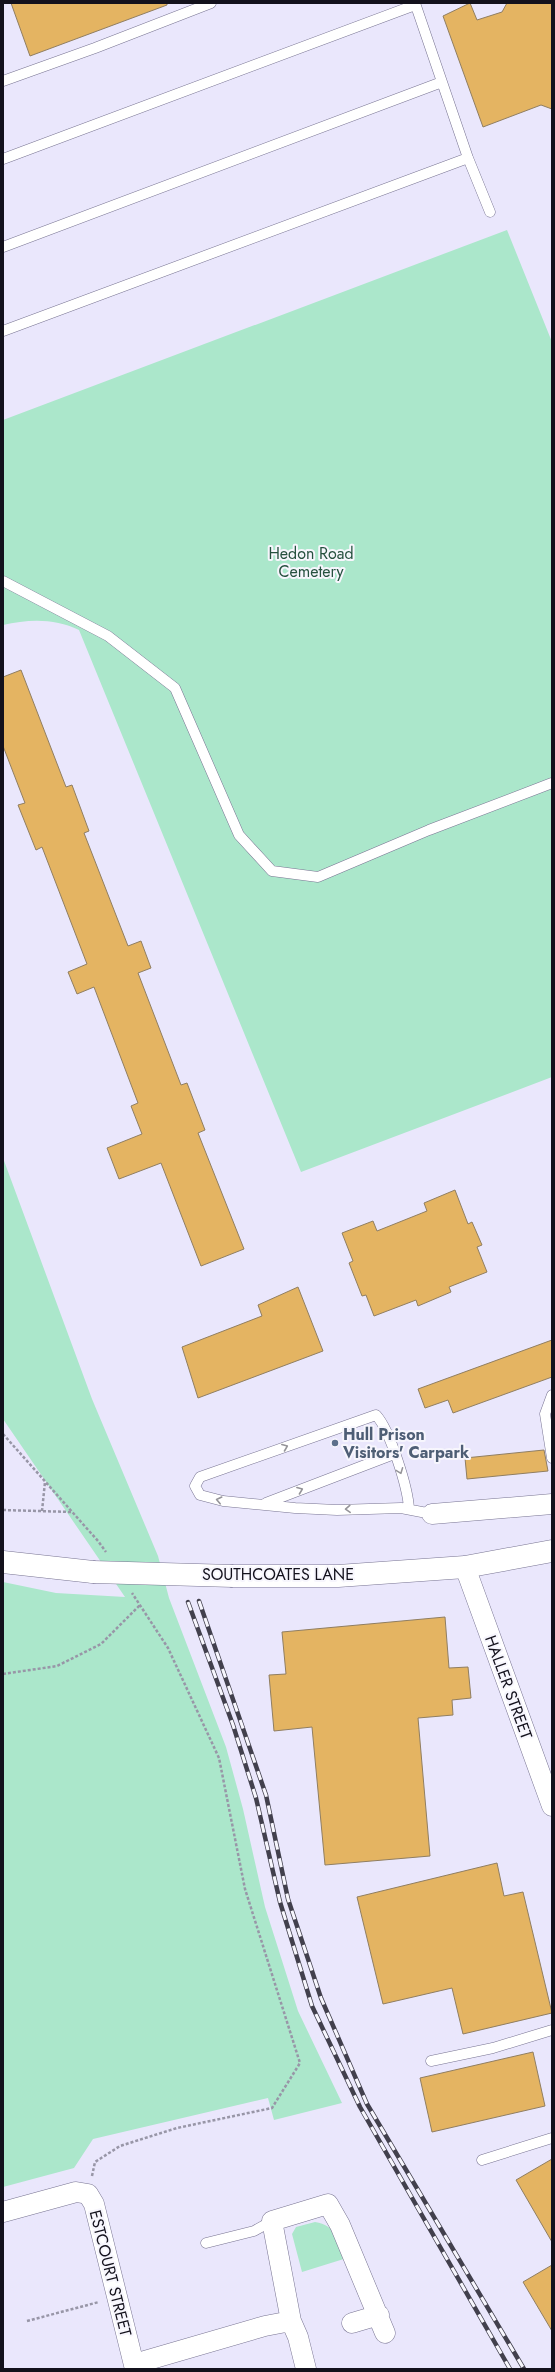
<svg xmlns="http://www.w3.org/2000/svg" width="555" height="2372" font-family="Jost,sans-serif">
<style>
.green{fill:#abe7cb}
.building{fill:#e4b462;stroke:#907e61}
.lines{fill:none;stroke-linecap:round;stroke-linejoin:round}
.lane-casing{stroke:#787492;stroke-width:11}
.street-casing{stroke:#787492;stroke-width:21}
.secondary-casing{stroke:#787492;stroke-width:23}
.path{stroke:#9896a7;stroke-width:2.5;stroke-dasharray:3 2;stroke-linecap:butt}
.lane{stroke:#fff;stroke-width:10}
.street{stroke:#fff;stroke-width:20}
.secondary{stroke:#fff;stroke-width:22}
.rail-casing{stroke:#42404d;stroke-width:4.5}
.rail{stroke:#f7f6fd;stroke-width:3;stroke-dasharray:9;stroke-linecap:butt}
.secondary-bridge-casing{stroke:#787492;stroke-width:23;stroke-linecap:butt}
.secondary-bridge{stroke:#fff;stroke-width:22}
.oneway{stroke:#959499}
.service-dot{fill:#5c6f8a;stroke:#f7f6fd;stroke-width:1.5}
.labels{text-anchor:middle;stroke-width:4;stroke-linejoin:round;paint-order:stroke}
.park-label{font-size:16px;fill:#26513f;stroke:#f7f6fd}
.service-label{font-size:16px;font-weight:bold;fill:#4e5e75;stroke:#f7f6fd;text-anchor:start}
.street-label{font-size:16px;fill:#13111c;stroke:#f7f6fd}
</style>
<rect width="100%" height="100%" fill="#eae7fc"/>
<!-- green -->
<path class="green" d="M507 230 552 342V1077L301 1172 79 630C55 618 28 619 3 625V420Z
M3 1158 92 1399 158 1556 169 1598 226 1747 243 1809 265 1907 298 2011 342 2103 274 2120 268 2098 93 2139 74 2168 3 2187V1582L56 1593 125 1597 3 1419Z
M315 2222C336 2225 338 2241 347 2258L302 2272 292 2234 296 2227Z"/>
<!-- building -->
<path class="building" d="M11 3H167V5L30 56Z
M470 3 477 20 502 12 507 3H552V109L541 105 483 127 443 16Z
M21 670 66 787 72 785 89 831 84 833 128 946 141 941 151 968 138 973 181 1085 187 1083 205 1130 198 1133 244 1249 201 1266 161 1163 119 1179 107 1148 142 1134 131 1106 138 1103 94 987 77 994 68 972 87 964 42 847 36 850 18 805 25 803 3 746V677Z
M455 1190 468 1224 472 1222 482 1245 477 1247 487 1272 449 1287 451 1292 418 1306 416 1300 374 1316 366 1295 362 1296 349 1263 353 1261 342 1233 373 1221 377 1231 427 1211 424 1203Z
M298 1287 323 1351 198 1398 182 1347 262 1316 258 1305Z
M552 1340V1377L453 1413 448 1400 425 1408 418 1389Z
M544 1450 548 1471 467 1479 465 1458Z
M445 1617 449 1668 468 1667 471 1698 452 1700 453 1715 418 1718 430 1856 325 1865 312 1727 274 1731 269 1675 286 1674 282 1632Z
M497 1863 504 1896 523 1892 552 2013 463 2034 452 1988 383 2004 357 1897Z
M533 2052 545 2106 432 2132 420 2078Z
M552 2159V2242L516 2180Z
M552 2265V2331L523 2282Z"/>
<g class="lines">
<defs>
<path id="lane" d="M415 3 468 158 490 212
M3 81 95 48 211 3
M3 159 415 5
M3 247 442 82
M3 331 468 158
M3 581 108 636 175 688 239 835 272 871 318 877 429 830 552 783
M552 1395 545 1414 552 1458
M266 1503 394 1454
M409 1509C408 1488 390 1430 376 1415L200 1477 195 1486 200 1495 223 1501 295 1508 337 1510 401 1508 432 1514
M431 2061 493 2048 552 2030
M482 2160 552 2138
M206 2243 254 2231 272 2221"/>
<path id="street" d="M432 1514 552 1504
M465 1567 552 1806
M3 2212 76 2192 88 2194 94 2204 135 2369
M291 2321 272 2221 328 2204 340 2225 385 2333
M352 2323 379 2315
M134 2364 265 2326 291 2321 298 2337 306 2369"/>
<path id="secondary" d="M3 1562 93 1572
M233 1576H338L465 1567 552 1551"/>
</defs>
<!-- lane casing -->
<use href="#lane" class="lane-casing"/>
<!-- street casing -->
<use href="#street" class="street-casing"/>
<!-- secondary casing -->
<use href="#secondary" class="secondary-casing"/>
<!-- path -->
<path class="path" d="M3 1434 98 1541 106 1552
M3 1510 72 1512
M42 1511 45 1482
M3 1674 57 1666 101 1644 140 1605
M92 2176 95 2162 120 2146 177 2128 272 2108 300 2063 245 1889 219 1758 168 1648 132 1593
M27 2321 99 2302"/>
<!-- lane -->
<use href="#lane" class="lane"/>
<!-- street -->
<use href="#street" class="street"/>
<!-- secondary -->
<use href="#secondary" class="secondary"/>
<defs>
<path id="rail" d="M199 1601 266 1795 288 1899 321 1998 367 2104 524 2369
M188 1602 233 1725 256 1798 280 1902 312 2006 360 2107 510 2369"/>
</defs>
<!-- rail casing -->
<use href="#rail" class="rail-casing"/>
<!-- rail -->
<use href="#rail" class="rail"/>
<defs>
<path id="secondary-bridge" d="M93 1572 233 1576"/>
</defs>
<!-- secondary-bridge casing -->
<use href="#secondary-bridge" class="secondary-bridge-casing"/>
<!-- secondary-bridge -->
<use href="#secondary-bridge" class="secondary-bridge"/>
</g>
<!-- one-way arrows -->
<defs><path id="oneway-chevron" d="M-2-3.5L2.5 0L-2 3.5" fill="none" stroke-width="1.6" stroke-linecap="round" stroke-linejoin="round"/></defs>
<g class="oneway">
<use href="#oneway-chevron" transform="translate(285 1447) rotate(-22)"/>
<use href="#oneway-chevron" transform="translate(400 1471) rotate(69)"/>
<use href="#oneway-chevron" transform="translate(300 1490) rotate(-21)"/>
<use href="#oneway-chevron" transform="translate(219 1500) rotate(-167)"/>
<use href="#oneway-chevron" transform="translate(348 1509) rotate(177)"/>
</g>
<!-- markers -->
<circle class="service-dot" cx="335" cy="1443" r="4"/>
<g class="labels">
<!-- park labels -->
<g class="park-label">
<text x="311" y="559">Hedon Road<tspan x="311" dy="18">Cemetery</tspan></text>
</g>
<!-- service labels -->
<g class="service-label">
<text x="343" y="1440">Hull Prison<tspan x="343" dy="18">Visitors' Carpark</tspan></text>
</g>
<!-- street labels -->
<g class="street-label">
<text x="278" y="1580">SOUTHCOATES LANE</text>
<text transform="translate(509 1687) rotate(70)" y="6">HALLER STREET</text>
<text transform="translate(111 2273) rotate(76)" y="6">ESTCOURT STREET</text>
</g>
</g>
<!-- border -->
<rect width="555" height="2372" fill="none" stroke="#13111c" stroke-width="8"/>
</svg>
